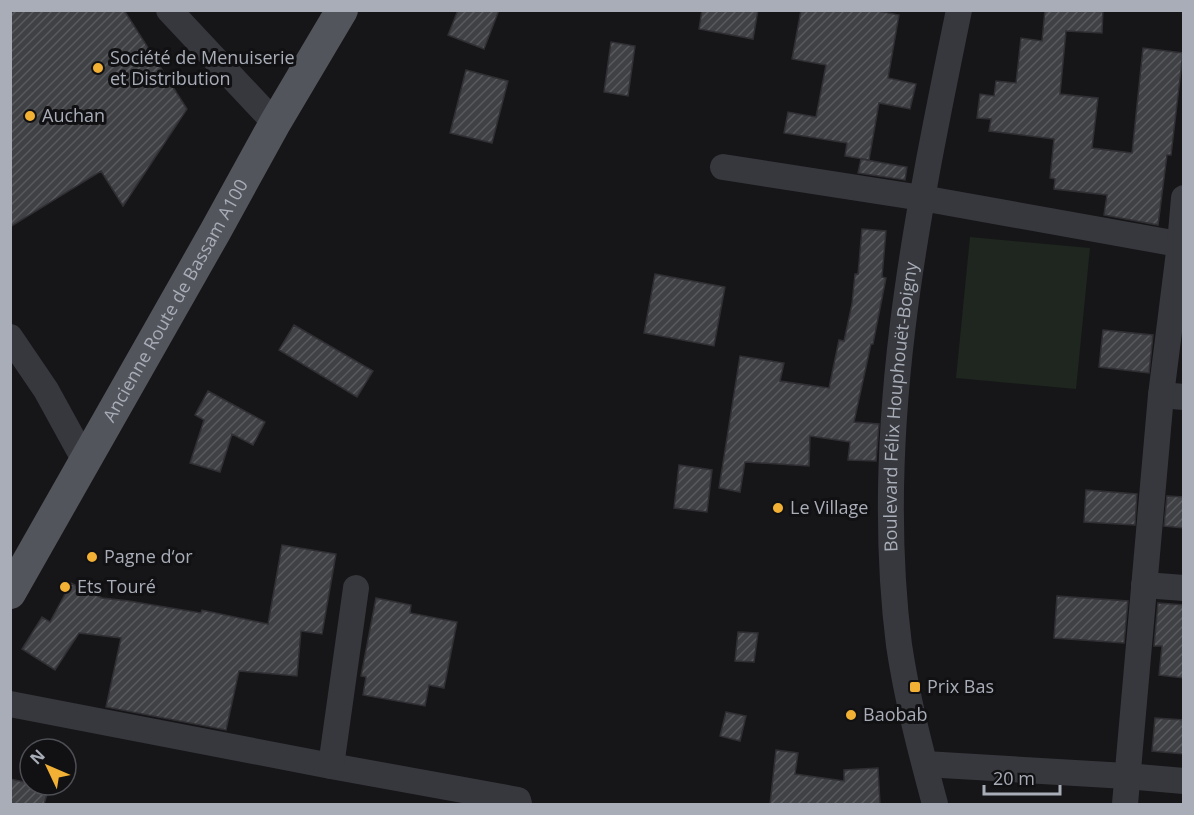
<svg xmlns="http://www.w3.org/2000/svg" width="1194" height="815" font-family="'Open Sans',sans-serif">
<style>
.green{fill:#1e261f}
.building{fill:url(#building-hatch);stroke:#303034;stroke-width:1.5}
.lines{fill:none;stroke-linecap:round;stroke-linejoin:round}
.minor{stroke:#37383d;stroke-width:26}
.major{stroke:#53555c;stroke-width:32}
.poi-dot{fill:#f2b134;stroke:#111113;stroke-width:2}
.labels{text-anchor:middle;stroke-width:6;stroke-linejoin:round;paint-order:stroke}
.poi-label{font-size:18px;fill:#a8adb8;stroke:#111113;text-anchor:start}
.street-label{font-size:18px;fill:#a8adb8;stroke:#111113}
</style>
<defs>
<pattern id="building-hatch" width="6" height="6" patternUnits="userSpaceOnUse" patternTransform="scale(1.5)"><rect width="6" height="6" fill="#404145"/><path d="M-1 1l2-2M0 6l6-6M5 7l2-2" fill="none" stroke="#595a5e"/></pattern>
</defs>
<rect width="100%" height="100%" fill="#161618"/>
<!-- green -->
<path class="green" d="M970 237 1090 248 1076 389 956 378Z"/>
<!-- building -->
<path class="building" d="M10 10H124L187 109 123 206 101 171 10 227Z
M458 10H499L484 49 448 35Z
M702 10H758L753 39 699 29Z
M801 10H873L899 15 888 78 916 84 910 109 879 103 869 160 845 156 847 143 784 133 788 112 816 117 826 65 792 59Z
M1045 10H1103L1102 33 1066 31 1060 94 1098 98 1092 148 1132 153 1143 48 1183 53 1171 155H1167L1158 225 1104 215 1107 195 1054 189 1055 179 1050 178 1054 139 989 131 991 119 977 118 980 94 994 96 996 81 1016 83 1021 38 1042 41Z
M611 42 635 46 628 96 604 92Z
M466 70 508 81 492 143 450 133Z
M861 159 907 167 905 180 858 173Z
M862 229 886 231 882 277 886 278 873 344H871L854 422 879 424 876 461 848 460 850 442 810 436 809 466 745 462 740 492 719 488 740 356 784 363 780 381 829 388 839 340 844 341 852 304 855 274H858Z
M655 274 725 287 714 346 644 333Z
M294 325 373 371 357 397 279 350Z
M1103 330 1153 335 1149 373 1099 367Z
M208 391 265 422 253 445 232 434 220 472 190 463 204 420 195 415Z
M679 465 712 470 707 512 674 508Z
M1086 490 1137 494 1135 525 1084 522Z
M1167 496 1184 497V528L1164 526Z
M282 545 336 554 322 634 301 631 297 676 239 671 226 730 106 707 121 638 79 633 55 670 22 649 42 617 50 622 71 583 102 598 129 601 201 613 202 610 268 624Z
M1057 596 1128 601 1124 643 1054 638Z
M376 598 411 605 410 613 457 622 444 688 429 685 425 706 363 695 366 677 361 676Z
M1158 603 1184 605V678L1159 675 1162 646H1154Z
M738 632 758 633 754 662 735 661Z
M726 712 746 716 740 741 720 736Z
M1155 718 1184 720V754L1152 751Z
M776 750 798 753 795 774 844 781V770L878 768 880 804H770Z
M10 779 30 783V785L49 788 44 804H10Z"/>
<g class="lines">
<!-- minor -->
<g class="minor">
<path d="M169 10 275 123"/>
<path d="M723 167 922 198 1184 245"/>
<path d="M10 337 46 390 85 461"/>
<path d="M1161 395 1184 397"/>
<path d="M1144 585 1184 588"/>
<path d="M10 704 331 766 518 800 519 804"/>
<path d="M925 764 1126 776 1184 781"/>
<path d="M331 766 356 588"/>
<path id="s1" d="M935 804C921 752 907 699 899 645 872 431 916 219 959 10"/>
<path d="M1125 804 1161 395 1180 244 1184 198"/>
</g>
<!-- major -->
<path class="major" id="s2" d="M10 593 215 232 275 123 342 10"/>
</g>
<!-- markers -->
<g class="poi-dot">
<circle cx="98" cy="68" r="6"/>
<circle cx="30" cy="116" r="6"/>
<circle cx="778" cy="508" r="6"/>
<circle cx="92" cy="557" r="6"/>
<circle cx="65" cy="587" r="6"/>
<rect x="909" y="681" width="12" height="12" rx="3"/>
<circle cx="851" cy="715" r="6"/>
</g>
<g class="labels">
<!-- poi labels -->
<g class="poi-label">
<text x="110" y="64">Société de Menuiserie<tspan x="110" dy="21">et Distribution</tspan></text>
<text x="42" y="122">Auchan</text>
<text x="790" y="514">Le Village</text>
<text x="104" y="563">Pagne d‘or</text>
<text x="77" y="593">Ets Touré</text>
<text x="927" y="693">Prix Bas</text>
<text x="863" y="721">Baobab</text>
</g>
<!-- street labels -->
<g class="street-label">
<text dy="6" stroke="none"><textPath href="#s2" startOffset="336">Ancienne Route de Bassam A100</textPath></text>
<text dy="6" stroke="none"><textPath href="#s1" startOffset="402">Boulevard Félix Houphouët-Boigny</textPath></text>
</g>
</g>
<!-- border -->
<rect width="1194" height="815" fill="none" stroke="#a8adb8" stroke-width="24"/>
<!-- north arrow -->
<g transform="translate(48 767) rotate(314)"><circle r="28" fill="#111113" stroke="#4d4f55" stroke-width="1.5"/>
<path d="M0-4.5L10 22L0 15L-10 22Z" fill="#f2b134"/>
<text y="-9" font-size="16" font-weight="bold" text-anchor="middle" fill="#a8adb8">N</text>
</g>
<!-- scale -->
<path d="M984 785v9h76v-9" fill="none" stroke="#a8adb8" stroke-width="3"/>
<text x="993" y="785" font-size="18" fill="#a8adb8" stroke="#111113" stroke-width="4.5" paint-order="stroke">20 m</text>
</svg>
